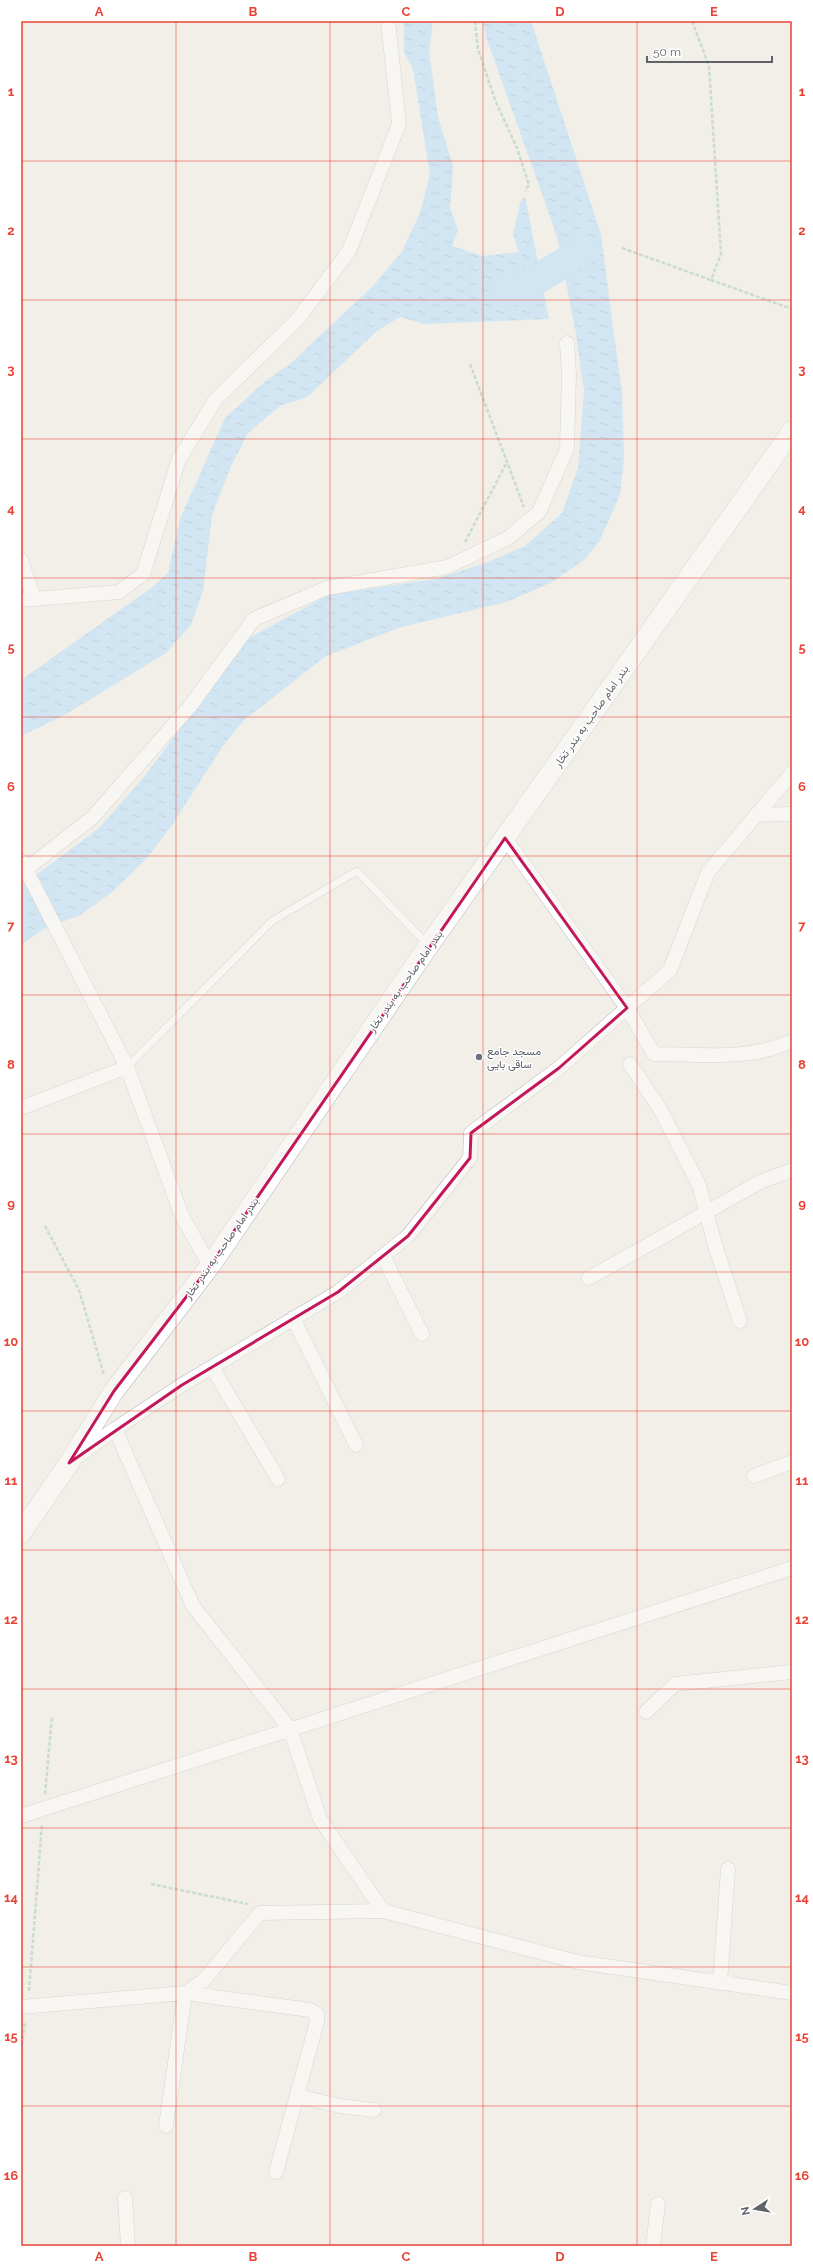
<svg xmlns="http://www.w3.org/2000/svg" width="813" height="2267" font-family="Raleway,Vazirmatn,sans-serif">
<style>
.water{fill:url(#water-ripples)}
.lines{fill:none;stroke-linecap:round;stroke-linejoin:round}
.river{stroke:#aadaff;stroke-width:30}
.service-casing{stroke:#b5b8bc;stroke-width:8}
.minor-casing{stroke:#b5b8bc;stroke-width:15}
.secondary-casing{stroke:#b6babf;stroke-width:21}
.path{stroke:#9cc7a9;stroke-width:2.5;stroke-dasharray:4 2;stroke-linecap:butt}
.service{stroke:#fff;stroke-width:7}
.minor{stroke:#fff;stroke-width:14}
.secondary{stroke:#fff;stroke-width:20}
.marked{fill:none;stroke:#c2185b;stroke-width:3;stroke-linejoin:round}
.grid{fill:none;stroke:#ea4335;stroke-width:1;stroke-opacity:0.55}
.worship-dot{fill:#6b7280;stroke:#fff;stroke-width:1.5}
.labels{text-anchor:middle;stroke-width:3;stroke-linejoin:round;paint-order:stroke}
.street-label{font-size:11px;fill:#5f6368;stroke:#fff}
.worship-label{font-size:11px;fill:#5b616d;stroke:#fff;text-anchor:start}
.neatline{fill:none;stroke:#ea4335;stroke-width:1.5}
.grid-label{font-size:13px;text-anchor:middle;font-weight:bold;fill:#ea4335}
</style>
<defs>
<pattern id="water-ripples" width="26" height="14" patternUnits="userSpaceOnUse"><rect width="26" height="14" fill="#aadaff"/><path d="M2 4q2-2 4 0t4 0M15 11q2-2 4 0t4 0" fill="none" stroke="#8eb4d2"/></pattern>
</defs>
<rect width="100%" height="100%" fill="#f1efe8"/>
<!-- water -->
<path class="water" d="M404 21H433L429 51 438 117 453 166 450 208 458 230 452 246 482 256 519 252 513 235 520 203 525 196 549 319 424 324 400 317 377 331 307 397 280 406 248 433 231 466 212 515 203 591 191 625 166 653 66 714 21 736V680L151 588 168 573 180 519 225 418 262 384 292 362 373 286 401 253 420 213 430 174 413 69 404 52Z
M483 21H531L601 234 613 328 622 392 624 460 620 495 599 542 584 560 552 582 507 602 401 627 326 656 243 721 223 746 170 828 146 859 111 893 80 915 44 929 21 945V884L43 870 98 829 144 777 247 639 328 595 435 579 483 564 525 546 562 513 578 468 584 391 576 334 557 236 487 40Z"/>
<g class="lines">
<!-- river -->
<path class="river" d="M504 290H519L585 250"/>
<defs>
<path id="service" d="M127 1067 272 921 357 871 427 944"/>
<path id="minor" d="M21 560 34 599
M21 600 119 592 143 574 179 459 216 399 297 320 349 251 399 124 388 21
M757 815 792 814
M505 838 627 1008 654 1054C698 1054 749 1061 789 1042
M21 860 127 1067 182 1216 210 1266
M25 870 92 818 191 705 254 619 327 588 447 567 508 538 539 512 567 449 569 374 567 343
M630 1064 660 1109 699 1185 716 1248 740 1321
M21 1108 127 1067
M383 1256 422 1334
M589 1278 760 1182 792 1170
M293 1318 356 1445
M212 1367 278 1479
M115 1429 193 1606 290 1729 320 1819 383 1911 578 1962 792 1993
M75 1458 115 1429 182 1385 338 1292 408 1236 470 1158 471 1133 559 1068 670 970 708 872 792 773
M754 1476 792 1462
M646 1712 675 1684 792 1672
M21 1816 792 1568
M720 1983 728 1869
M21 2007 185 1993 203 1981 260 1913 383 1911
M297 2096 340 2106 374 2110
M166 2126 185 1993 310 2010 317 2014V2022L276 2172
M125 2198 128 2246
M653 2246 658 2204"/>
<path id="secondary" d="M21 1533 69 1463 114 1391 210 1266 429 945 792 431"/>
</defs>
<!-- service casing -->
<use href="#service" class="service-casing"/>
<!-- minor casing -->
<use href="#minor" class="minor-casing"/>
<!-- secondary casing -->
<use href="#secondary" class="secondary-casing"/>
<!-- path -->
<path class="path" d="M475 21 478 49 495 100 517 148 529 185 525 191
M692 21 709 66 721 254 711 280 792 309
M622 248 711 280
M470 364 524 507
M465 542 507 462
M45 1226 79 1290 104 1375
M45 1794 52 1716
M151 1884 248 1904
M29 1991 42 1824
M21 2051 25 2022"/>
<!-- service -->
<use href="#service" class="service"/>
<!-- minor -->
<use href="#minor" class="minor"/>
<!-- secondary -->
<use href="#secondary" class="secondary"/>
</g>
<!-- marked area -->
<path d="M0 0H813V2267H0ZM505 838 627 1008 559 1068 471 1133 470 1158 408 1236 338 1292 182 1385 69 1463 114 1391 210 1266Z" fill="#f1efe8" fill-opacity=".55" fill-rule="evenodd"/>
<path class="marked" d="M505 838 627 1008 559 1068 471 1133 470 1158 408 1236 338 1292 182 1385 69 1463 114 1391 210 1266Z"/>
<!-- grid -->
<path class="grid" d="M176 21V2246M330 21V2246M483 21V2246M637 21V2246M21 161H792M21 300H792M21 439H792M21 578H792M21 717H792M21 856H792M21 995H792M21 1134H792M21 1272H792M21 1411H792M21 1550H792M21 1689H792M21 1828H792M21 1967H792M21 2106H792"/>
<!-- markers -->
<circle class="worship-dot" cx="479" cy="1057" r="4"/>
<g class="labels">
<!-- street labels -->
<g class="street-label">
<text transform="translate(591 716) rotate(-55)" y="4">بندر امام صاحب به بندر تخار</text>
<text transform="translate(405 981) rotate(-55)" y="4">بندر امام صاحب به بندر تخار</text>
<text transform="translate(221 1248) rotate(-55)" y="4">بندر امام صاحب به بندر تخار</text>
</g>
<!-- worship labels -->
<g class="worship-label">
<text x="487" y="1055">مسجد جامع<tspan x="487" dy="13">ساقی بایی</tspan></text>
</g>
</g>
<!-- border -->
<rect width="813" height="2267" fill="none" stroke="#ffffff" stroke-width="44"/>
<!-- north arrow -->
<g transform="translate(755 2209) rotate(258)" stroke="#ffffff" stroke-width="3" paint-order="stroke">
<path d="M0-3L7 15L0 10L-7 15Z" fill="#5f6368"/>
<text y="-6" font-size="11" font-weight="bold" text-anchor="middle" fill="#5f6368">N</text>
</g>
<!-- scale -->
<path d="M647 56v6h125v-6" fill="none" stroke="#5f6368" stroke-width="2"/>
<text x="653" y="56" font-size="12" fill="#5f6368" stroke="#ffffff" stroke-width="3" paint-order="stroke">50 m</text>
<rect x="22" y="22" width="769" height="2223" class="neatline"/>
<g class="grid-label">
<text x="99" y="16">A</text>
<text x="253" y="16">B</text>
<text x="406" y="16">C</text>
<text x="560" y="16">D</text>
<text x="714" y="16">E</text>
<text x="11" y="96">1</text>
<text x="802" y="96">1</text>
<text x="11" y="235">2</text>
<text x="802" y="235">2</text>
<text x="11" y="374">3</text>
<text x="802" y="374">3</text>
<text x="11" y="513">4</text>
<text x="802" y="513">4</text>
<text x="11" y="652">5</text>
<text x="802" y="652">5</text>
<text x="11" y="791">6</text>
<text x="802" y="791">6</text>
<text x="11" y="930">7</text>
<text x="802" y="930">7</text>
<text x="11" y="1069">8</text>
<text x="802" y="1069">8</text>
<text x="11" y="1208">9</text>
<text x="802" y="1208">9</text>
<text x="11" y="1346">10</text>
<text x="802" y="1346">10</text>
<text x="11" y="1485">11</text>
<text x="802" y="1485">11</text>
<text x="11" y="1624">12</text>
<text x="802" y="1624">12</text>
<text x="11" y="1763">13</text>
<text x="802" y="1763">13</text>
<text x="11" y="1902">14</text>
<text x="802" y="1902">14</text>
<text x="11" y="2041">15</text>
<text x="802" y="2041">15</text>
<text x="11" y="2180">16</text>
<text x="802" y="2180">16</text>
<text x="99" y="2261">A</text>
<text x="253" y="2261">B</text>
<text x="406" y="2261">C</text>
<text x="560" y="2261">D</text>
<text x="714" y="2261">E</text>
</g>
</svg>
